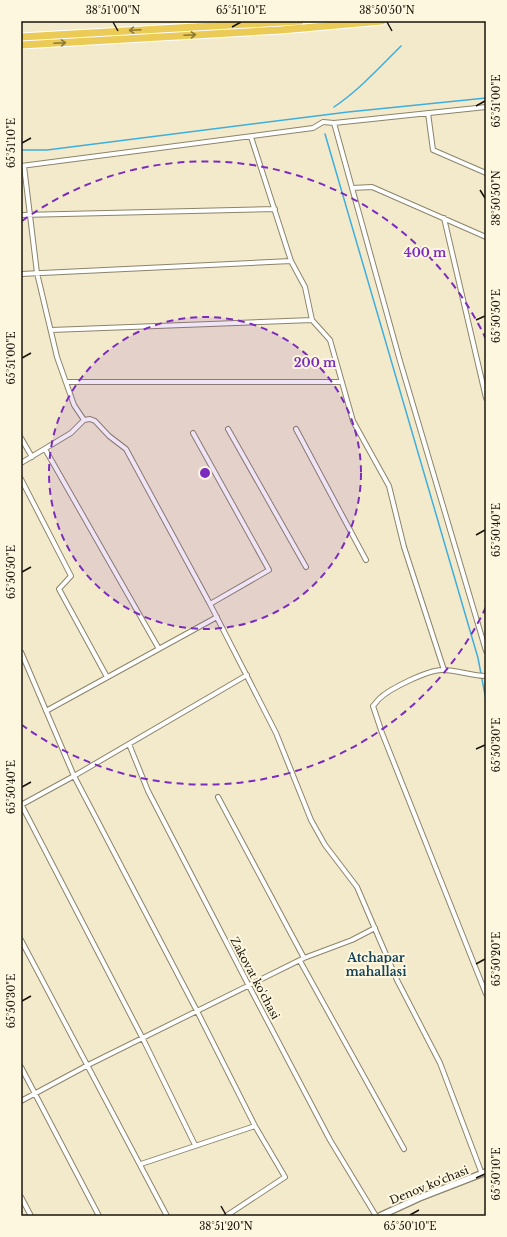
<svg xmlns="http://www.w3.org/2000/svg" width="507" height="1237" font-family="'Libre Baskerville',serif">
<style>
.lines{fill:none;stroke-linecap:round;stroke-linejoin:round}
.stream{stroke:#3eaedd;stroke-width:1.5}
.street-casing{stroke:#8c8469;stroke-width:6}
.secondary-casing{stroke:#8c8469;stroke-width:8}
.highway-casing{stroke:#fff;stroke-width:9}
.street{stroke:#fff;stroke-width:4}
.secondary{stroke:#fff;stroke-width:5.5}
.highway{stroke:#ebcb56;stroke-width:7}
.oneway{stroke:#8c7934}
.ticks{fill:none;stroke:#18140a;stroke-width:1.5}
.ring{fill:none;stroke:#7b2cbf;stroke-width:2;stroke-dasharray:7 5}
.labels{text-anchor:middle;stroke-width:4;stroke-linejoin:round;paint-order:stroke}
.street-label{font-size:11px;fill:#18140a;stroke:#fef7e0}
.neighbourhood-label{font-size:12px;font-weight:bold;fill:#144256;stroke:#fef7e0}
.centre{fill:#7b2cbf;stroke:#fef7e0;stroke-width:2}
.ring-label{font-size:12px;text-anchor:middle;font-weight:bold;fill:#7b2cbf;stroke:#fef7e0;stroke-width:4;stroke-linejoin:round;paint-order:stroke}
.neatline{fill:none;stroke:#18140a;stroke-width:1.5}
.ticks-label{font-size:10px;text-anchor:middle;fill:#18140a}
</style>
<rect width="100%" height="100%" fill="#f3eacc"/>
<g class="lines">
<!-- stream -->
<path class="stream" d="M334 107C359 90 380 67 401 46
M325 134 478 658 486 700
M21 150H47L348 112 486 98"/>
<defs>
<path id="street" d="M428 113 433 150 486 173
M334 123 400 361 486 651
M251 137 291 261 305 287 312 320 330 340 353 421 389 486 404 547 444 670
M21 166 313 128 323 122 334 123 486 107
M24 166 37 273 57 357 74 405 84 420
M352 188 372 187 486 237
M21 215 275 209
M444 218 486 398
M21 274 291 261
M51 330 312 320
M67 382H342
M228 429 306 567
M296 429 366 560
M193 433 269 570 210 604
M21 438 32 457
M45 449 159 649
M21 463 71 433 84 420 90 419 95 421 109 436 126 449 210 604 276 733 311 820 325 845 357 887 397 980 440 1063 482 1174
M21 479 71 576 59 589 107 677
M21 652 74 776 197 1011 255 1126 285 1177 226 1216
M486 676C471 676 458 670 443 670 429 669 389 689 379 699 377 701 375 704 373 706L382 733 486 994
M46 711 217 617
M129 744 148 791 249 986 330 1140 376 1216
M218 797 304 958
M21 804 143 1039 195 1145
M21 805 74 776 247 675
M21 940 167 1216
M300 961 404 1149
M21 1067 99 1216
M21 1101 88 1065 304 958 352 940 375 928
M141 1164 255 1126
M21 1197 31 1216"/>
<path id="secondary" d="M380 1216 419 1198 486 1172"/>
<path id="highway" d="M21 37 300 21
M21 45 281 30 382 21"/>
</defs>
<!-- street casing -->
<use href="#street" class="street-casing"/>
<!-- secondary casing -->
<use href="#secondary" class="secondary-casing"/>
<!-- highway casing -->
<use href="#highway" class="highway-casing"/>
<!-- street -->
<use href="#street" class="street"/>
<!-- secondary -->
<use href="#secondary" class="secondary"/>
<!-- highway -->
<use href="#highway" class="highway"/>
</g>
<!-- one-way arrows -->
<defs><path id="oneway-shaft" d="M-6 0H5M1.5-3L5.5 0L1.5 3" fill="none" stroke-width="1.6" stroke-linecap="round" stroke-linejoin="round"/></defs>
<g class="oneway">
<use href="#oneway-shaft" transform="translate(135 30) rotate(177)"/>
<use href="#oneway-shaft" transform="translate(190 35) rotate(-3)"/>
<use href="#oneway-shaft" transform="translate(60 43) rotate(-3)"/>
</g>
<!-- ticks -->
<path class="ticks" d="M113 22 118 31M387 22 392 31M232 27 241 22M476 106 485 101M22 143 31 138M480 190 485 198M476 320 485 316M22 358 31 353M476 535 485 530M22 572 31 567M476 749 485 745M22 787 31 782M476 964 485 959M22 1001 31 996M476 1178 485 1174M221 1206 226 1215M410 1215 419 1210"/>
<!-- distance rings -->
<circle cx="205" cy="473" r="156" fill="#7b2cbf" fill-opacity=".12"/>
<g class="ring">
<circle cx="205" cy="473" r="156"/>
<path d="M486 607A311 311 0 0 1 22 725M22 221A311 311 0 0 1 486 339"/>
</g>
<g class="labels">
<!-- street labels -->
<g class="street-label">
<text transform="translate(255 978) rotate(62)" y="4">Zakovat ko'chasi</text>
<text transform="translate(429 1185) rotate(-22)" y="4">Denov ko'chasi</text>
</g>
<!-- neighbourhood labels -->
<g class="neighbourhood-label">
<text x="376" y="962">Atchapar<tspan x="376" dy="14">mahallasi</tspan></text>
</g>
</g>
<circle cx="205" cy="473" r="6" class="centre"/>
<g class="ring-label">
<text x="425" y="257">400 m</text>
<text x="315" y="367">200 m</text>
</g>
<!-- border -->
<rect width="507" height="1237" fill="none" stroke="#fef7e0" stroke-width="44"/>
<rect x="22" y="22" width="463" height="1193" class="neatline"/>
<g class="ticks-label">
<text x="113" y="14">38°51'00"N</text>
<text x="241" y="14">65°51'10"E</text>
<text x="387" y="14">38°50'50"N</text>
<text transform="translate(496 101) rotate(-90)" y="4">65°51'00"E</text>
<text transform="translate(11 143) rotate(-90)" y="4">65°51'10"E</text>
<text transform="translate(496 198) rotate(-90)" y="4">38°50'50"N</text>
<text transform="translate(496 316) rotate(-90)" y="4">65°50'50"E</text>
<text transform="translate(11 358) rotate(-90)" y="4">65°51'00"E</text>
<text transform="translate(496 530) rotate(-90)" y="4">65°50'40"E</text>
<text transform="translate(11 572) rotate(-90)" y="4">65°50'50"E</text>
<text transform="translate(496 745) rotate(-90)" y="4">65°50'30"E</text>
<text transform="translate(11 787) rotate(-90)" y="4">65°50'40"E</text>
<text transform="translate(496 959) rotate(-90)" y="4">65°50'20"E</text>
<text transform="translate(11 1001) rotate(-90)" y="4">65°50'30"E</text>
<text transform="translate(496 1174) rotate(-90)" y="4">65°50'10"E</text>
<text x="226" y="1230">38°51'20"N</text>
<text x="410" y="1230">65°50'10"E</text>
</g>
</svg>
